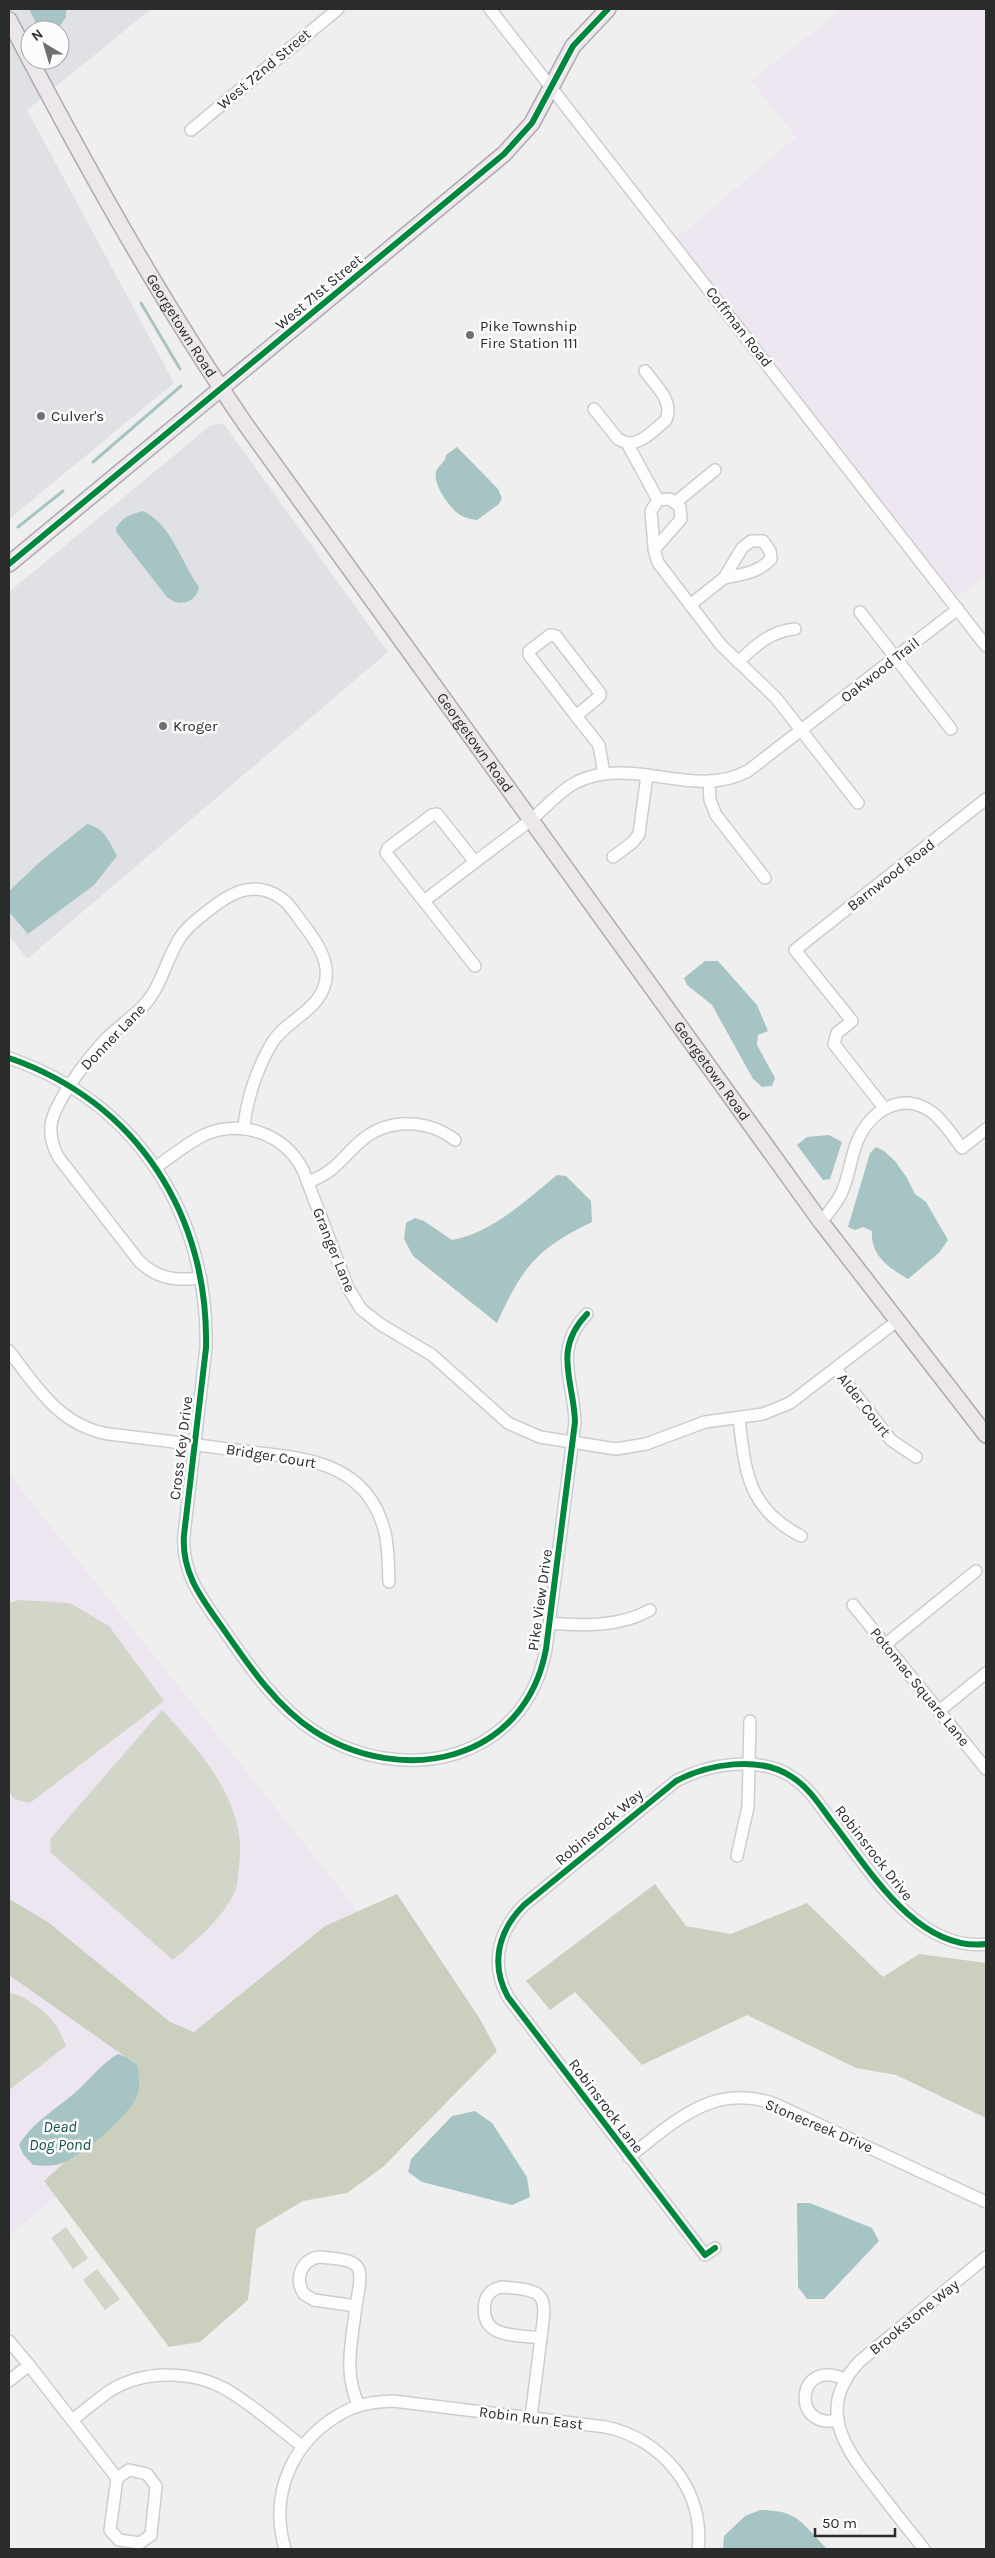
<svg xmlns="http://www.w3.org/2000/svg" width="995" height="2558" viewBox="0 0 995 2558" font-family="Karla,sans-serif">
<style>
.built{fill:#dfe1e5;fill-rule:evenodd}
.industrial{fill:#eee6f1}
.education{fill:#ede6f1}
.green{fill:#d2d6c8}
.forest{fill:#cbd0be}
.water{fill:#a7c4c4}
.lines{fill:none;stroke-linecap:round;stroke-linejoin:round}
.stream{stroke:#a7c4c4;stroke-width:3}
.minor-casing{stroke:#cdcdcd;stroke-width:14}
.major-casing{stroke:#b2a9b0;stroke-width:18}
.minor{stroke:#fdfdfd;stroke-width:11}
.major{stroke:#ece7eb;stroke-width:15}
.cycleway-casing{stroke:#fcfcfd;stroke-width:9}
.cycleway{stroke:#00873e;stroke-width:6}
.poi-dot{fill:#6f7070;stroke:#fcfcfd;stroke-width:2}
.labels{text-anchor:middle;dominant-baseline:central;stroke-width:5;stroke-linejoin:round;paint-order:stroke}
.street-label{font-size:15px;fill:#2a2b2b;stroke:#fcfcfd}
.poi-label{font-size:15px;fill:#2a2b2b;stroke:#fcfcfd;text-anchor:start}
.water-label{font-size:16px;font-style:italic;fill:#134f50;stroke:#fcfcfd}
</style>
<rect width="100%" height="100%" fill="#efefef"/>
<g class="built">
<path d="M 9,9 L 151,9 L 27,110 L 174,383 L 9,519 ZM 30,30 L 60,30 L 60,60 L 30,60 Z"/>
<polygon points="224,424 388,652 27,959 9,935 9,592 211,425"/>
</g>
<polygon class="industrial" points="842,9 986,9 986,575 957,598 676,239 796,137 751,81"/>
<polygon class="education" points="9,1474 373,1930 9,2236"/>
<g class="green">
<polygon points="18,1600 70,1603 109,1626 164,1701 30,1803 14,1799 9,1792 9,1603"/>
<path d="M 162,1710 C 202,1753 248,1804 239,1866 C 238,1873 238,1882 236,1889 C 224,1918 196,1940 173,1960 L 51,1853 L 50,1839 Z"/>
<path d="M 9,1993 C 23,1994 47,2012 55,2024 C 60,2030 63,2039 66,2046 L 9,2090 Z"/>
<polygon points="66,2227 88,2258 73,2269 51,2238"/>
<polygon points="97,2269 120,2299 105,2310 83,2280"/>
</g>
<g class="forest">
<polygon points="655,1884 686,1926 731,1934 807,1903 883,1977 919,1954 986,1963 986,2118 896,2075 856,2068 747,2015 642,2065 575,1992 550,2010 526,1981"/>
<polygon points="397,1894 480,2019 497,2051 383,2167 347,2193 303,2201 256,2229 248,2300 200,2342 169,2347 44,2181 137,2096 137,2065 9,1975 9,1899 48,1922 170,2022 194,2032 325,1926"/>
</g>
<g class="water">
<polygon points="29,9 66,9 66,17 57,30 43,30 36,23"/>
<path d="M 457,447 L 498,489 L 502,498 L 499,504 L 477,520 C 469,519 461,517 455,511 C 447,503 433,484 436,472 C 438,465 446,462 446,455 Z"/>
<path d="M 143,511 C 173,526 180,561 199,587 C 196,603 179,608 167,597 L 117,533 L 116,528 C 123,517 131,514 143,511 Z"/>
<path d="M 87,824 C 104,827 110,843 117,856 L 94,885 L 28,934 L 9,912 L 9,891 L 41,861 Z"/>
<polygon points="705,961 718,961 757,1005 768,1031 758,1035 757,1045 775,1078 772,1086 762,1087 753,1079 712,1005 687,985 684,978"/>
<polygon points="829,1135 842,1142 830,1179 823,1180 797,1145 807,1137"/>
<path d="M 876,1147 L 884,1151 L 895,1161 L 907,1178 L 915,1194 L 926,1202 L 948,1240 L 939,1253 L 908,1279 C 889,1268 870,1255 872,1231 L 863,1227 L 855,1230 L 848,1227 L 870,1153 Z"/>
<path d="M 557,1175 L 566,1176 L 591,1201 L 592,1222 C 536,1249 522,1268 497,1323 L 413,1256 L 404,1239 L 406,1223 L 415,1218 L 424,1221 L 452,1240 C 492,1233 526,1200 557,1175 Z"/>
<path d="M 118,2054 L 126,2057 L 137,2065 C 139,2075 141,2086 137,2096 C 127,2118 88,2150 67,2161 C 56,2167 44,2166 33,2165 L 23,2154 L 19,2145 C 34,2120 59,2108 80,2088 C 92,2077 102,2063 118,2054 Z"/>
<polygon points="475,2111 492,2123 527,2177 530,2197 512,2205 422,2182 408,2172 411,2159 452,2116"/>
<polygon points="797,2203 810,2203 872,2228 879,2241 824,2299 807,2299 798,2287"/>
<path d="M 760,2510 C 799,2510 802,2524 827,2549 L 723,2549 L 724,2536 L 745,2516 Z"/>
</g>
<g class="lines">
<g class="stream">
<polyline points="141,303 180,369"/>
<polyline points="93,462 181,386"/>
<polyline points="18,527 63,491"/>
</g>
<g class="minor-casing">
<g id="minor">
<polyline points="490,9 986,646"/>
<polyline points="191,130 338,9"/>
<polyline points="594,409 618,439 627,443 658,500"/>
<path d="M 627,443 C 642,444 655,429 666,420 C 674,401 656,386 645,371"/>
<polyline points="676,502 715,470"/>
<path d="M 654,550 L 681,519 L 680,507 L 670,499 L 658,500 L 651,511 L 654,547 C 655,553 656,559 659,564 L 721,645 L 776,698 L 858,803"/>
<path d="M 690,605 L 724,578 L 742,548 L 751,541 L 763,541 L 770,551 L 771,559 C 758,573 743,574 724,578"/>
<polyline points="860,612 951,729"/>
<polygon points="550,635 556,636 600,693 600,696 576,716 529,655 529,651"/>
<path d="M 738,662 C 755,646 770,631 795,629"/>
<polyline points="576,716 599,745 604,774"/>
<polyline points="709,783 710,800 716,815 765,878"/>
<polyline points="613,857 633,842 639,834 647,775"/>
<path d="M 424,901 C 458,875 492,849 527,823 C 554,802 564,780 603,774 C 653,767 700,796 748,771 L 958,609"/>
<polyline points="475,966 386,853 388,848 432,815 437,814 475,862"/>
<path d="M 9,1058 C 137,1102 209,1215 206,1348 L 184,1535 C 181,1574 203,1600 224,1630 C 249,1666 277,1707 314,1731 C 403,1788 525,1762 546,1649 L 575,1422 C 574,1381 552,1350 587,1314"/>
<polyline points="884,1108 834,1044 837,1033 852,1021 795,950 986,799"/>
<path d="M 156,1167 C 171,1157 187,1143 204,1135 C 241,1119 284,1133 303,1170 L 348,1288 L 361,1309 L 380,1324 L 432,1355 L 508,1423 L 540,1437 L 616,1449 L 646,1444 L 705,1422 L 763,1414 L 790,1403 L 897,1321"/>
<path d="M 308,1182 C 337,1171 341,1158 362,1140 C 389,1118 428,1119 455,1140"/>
<path d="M 821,1222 C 828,1213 836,1204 841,1194 C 849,1178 850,1159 857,1142 C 869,1112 902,1089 933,1113 C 944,1122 953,1136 962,1148 L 986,1129"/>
<path d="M 201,1278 C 176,1281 157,1279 139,1261 L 59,1158 C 53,1148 50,1137 51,1125 C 54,1102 89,1057 105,1040 C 118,1027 133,1017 145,1004 C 160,988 166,961 178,941 C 184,930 194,922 204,914 C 227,895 252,878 281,898 C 290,904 296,915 303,924 C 321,947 338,974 316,1001 C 303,1017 283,1025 272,1043 C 258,1066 246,1100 244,1128"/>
<path d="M 9,1351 C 37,1387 59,1425 108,1434 C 153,1439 198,1445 243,1451 C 302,1458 365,1460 384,1529 C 389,1546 388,1565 389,1582"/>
<polyline points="836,1369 891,1440 916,1457"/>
<path d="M 739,1418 C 745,1472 748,1509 801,1536"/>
<polyline points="853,1605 986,1769"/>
<path d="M 550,1623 C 583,1626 620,1627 650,1610"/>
<polyline points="886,1644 976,1571"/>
<polyline points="939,1711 986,1673"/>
<polyline points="737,1856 748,1807 750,1721"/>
<path d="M 629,2157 C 674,2122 713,2082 775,2104 L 986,2202"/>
<path d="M 715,2248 L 705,2255 L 508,1997 C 490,1964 498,1931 524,1905 L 676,1781 C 708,1764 759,1755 792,1777 C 808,1787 819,1804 830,1819 C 867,1866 916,1952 986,1944"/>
<path d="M 319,2257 C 363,2261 364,2262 356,2306 L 314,2300 L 304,2294 C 294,2279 301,2260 319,2257 Z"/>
<path d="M 501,2287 C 547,2290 547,2294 541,2338 C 514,2334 479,2339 485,2302 C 487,2293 493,2289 501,2287 Z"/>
<path d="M 356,2306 C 352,2340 343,2374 359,2406"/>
<polyline points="9,2341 29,2365 9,2381"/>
<polyline points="29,2365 117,2478"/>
<polyline points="531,2417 541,2338"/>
<path d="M 72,2420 C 84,2411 96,2401 108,2392 C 145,2368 199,2370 235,2395 C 258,2410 280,2429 302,2446"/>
<path d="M 838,2420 C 790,2431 796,2355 846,2380"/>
<polygon points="129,2470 147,2474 156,2486 151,2535 140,2543 119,2540 110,2530 117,2478"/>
<path d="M 285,2549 C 268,2491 295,2436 348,2410 C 362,2403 378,2402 393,2401 L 606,2427 C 662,2439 705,2490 698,2549"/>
<path d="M 924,2549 C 908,2529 892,2509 877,2489 C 844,2447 815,2408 860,2361 L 986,2257"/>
</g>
</g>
<g class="major-casing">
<g id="major">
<path id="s1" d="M 9,20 C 82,159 157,296 246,425 L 821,1222 L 986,1435"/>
<polyline points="9,564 504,154 532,123 573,46 608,9"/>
</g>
</g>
<use href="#minor" class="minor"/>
<use href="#major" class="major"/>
<g class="cycleway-casing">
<g id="cycleway">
<polyline points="9,564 504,154 532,123 573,46 608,9"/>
<path d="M 9,1058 C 137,1102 209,1215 206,1348 L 184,1535 C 181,1574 203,1600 224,1630 C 249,1666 277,1707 314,1731 C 403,1788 525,1762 546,1649 L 575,1422 C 574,1381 552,1350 587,1314"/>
<path d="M 715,2248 L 705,2255 L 508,1997 C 490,1964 498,1931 524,1905 L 676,1781 C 708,1764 759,1755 792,1777 C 808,1787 819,1804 830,1819 C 867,1866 916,1952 986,1944"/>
</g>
</g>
<use href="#cycleway" class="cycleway"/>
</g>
<g class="poi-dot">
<circle cx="470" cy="335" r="5"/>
<circle cx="41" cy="416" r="5"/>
<circle cx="163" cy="726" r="5"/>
</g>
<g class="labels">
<g class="street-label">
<text transform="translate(264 69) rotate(-40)">West 72nd Street</text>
<text transform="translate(319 292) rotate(-40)">West 71st Street</text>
<text stroke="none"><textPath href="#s1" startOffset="351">Georgetown Road</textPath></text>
<text transform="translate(739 327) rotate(52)">Coffman Road</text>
<text transform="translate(880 670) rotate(-38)">Oakwood Trail</text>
<text stroke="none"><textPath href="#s1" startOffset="861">Georgetown Road</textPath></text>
<text transform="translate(891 875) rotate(-38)">Barnwood Road</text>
<text transform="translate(113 1037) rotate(-46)">Donner Lane</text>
<text stroke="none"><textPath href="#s1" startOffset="1266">Georgetown Road</textPath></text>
<text transform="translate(334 1250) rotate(68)">Granger Lane</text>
<text transform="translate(864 1405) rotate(52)">Alder Court</text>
<text transform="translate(181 1448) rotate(-83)">Cross Key Drive</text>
<text transform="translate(271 1456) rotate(9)">Bridger Court</text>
<text transform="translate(540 1600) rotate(-82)">Pike View Drive</text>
<text transform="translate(920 1687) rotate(51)">Potomac Square Lane</text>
<text transform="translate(599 1827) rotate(-40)">Robinsrock Way</text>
<text transform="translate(874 1853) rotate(52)">Robinsrock Drive</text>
<text transform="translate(606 2106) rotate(53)">Robinsrock Lane</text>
<text transform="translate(819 2126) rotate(23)">Stonecreek Drive</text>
<text transform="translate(914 2317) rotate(-39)">Brookstone Way</text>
<text transform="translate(531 2418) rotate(7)">Robin Run East</text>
</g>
<g class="poi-label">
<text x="480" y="326">Pike Township<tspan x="480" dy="17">Fire Station 111</tspan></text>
<text x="51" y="416">Culver's</text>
<text x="173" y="726">Kroger</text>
</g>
<g class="water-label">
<text x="60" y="2126">Dead<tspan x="60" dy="18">Dog Pond</tspan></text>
</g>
</g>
<rect width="995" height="2558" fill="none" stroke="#2a2b2b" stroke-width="20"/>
<g transform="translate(45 45) rotate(322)"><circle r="24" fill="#fcfcfd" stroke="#a8a8a9"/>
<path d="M0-4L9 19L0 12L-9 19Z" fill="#6f7070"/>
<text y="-8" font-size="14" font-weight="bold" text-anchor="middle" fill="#2a2b2b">N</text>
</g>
<path d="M815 2528v8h80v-8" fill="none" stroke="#2a2b2b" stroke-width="2.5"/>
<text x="822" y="2528" font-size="15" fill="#2a2b2b" stroke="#fcfcfd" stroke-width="4" paint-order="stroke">50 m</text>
</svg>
